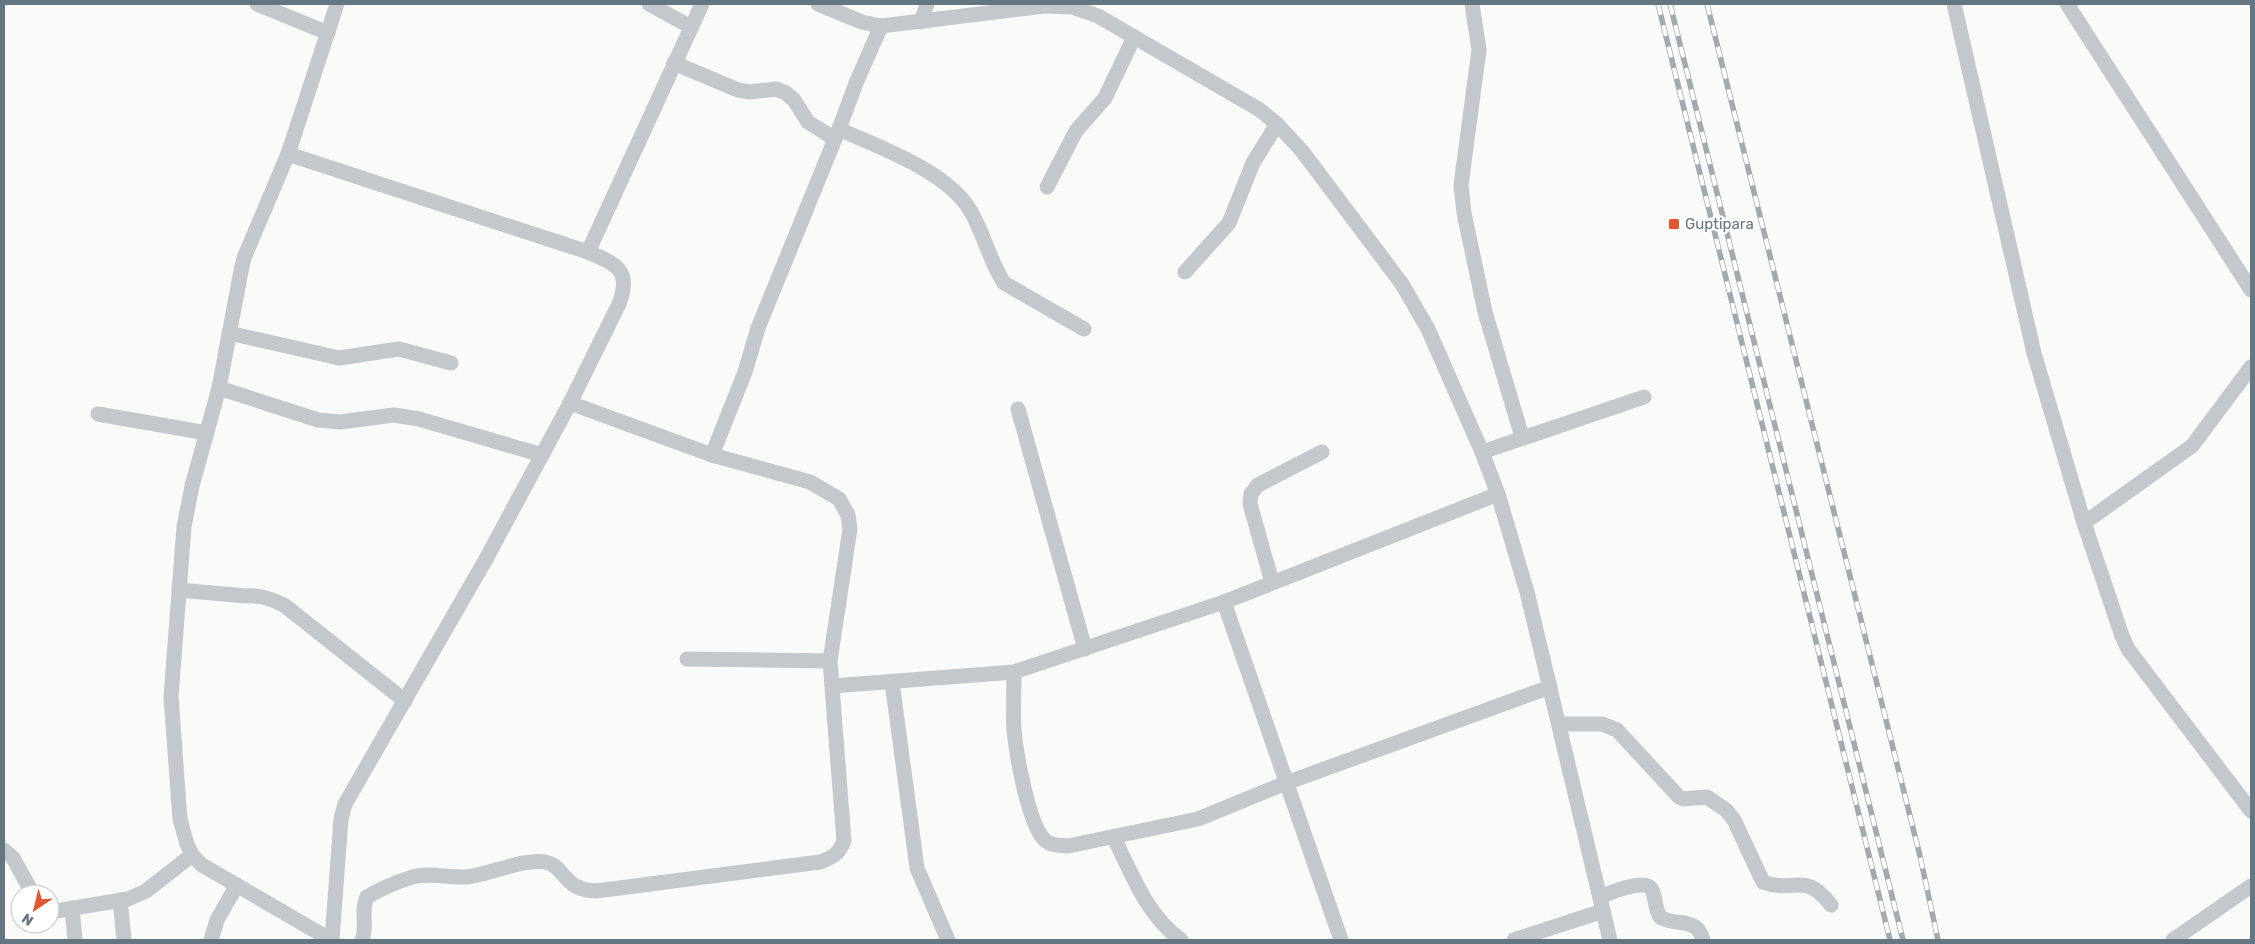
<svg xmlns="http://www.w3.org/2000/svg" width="2255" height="944" viewBox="0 0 2255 944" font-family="Rubik,sans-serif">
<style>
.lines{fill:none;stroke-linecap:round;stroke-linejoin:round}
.minor{stroke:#c3c8cc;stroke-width:15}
.rail-casing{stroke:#a2aab0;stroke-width:5.5}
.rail{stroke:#fff;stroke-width:4;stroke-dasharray:11;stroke-linecap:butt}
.poi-dot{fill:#e4572e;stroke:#fff;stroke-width:2}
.labels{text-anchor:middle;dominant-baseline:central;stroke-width:5;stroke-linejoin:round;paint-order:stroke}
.poi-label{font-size:15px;fill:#657683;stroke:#fff;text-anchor:start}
</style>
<rect width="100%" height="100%" fill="#fafaf8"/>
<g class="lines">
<g class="minor">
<polyline points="257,4 328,33"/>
<polyline points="649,4 691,27"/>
<polyline points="818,4 862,22 881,26 1045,6 1072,7 1098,16 1260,110 1277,124 1302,151 1402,284 1428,329 1482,452 1498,494 1527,592 1610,940"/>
<polyline points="1472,4 1479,50 1461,185 1464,213 1485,312 1522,437"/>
<polyline points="1954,4 2034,353 2084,523 2122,636 2128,649 2251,811"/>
<polyline points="2067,4 2251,290"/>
<polyline points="921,22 927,4"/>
<polyline points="674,63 738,90 750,92 776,89 786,93 794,100 808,122 835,139"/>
<path d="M 839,129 C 880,148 947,171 970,210 C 984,233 989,260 1004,283 L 1084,329"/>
<path d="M 288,154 L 588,252 C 616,264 632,270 619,304 L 570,403 L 486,559 L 345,804 L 341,819 L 332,940"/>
<polyline points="1047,187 1076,131 1105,98 1134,37"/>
<polyline points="588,252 702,4"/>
<polyline points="1185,272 1229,223 1253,163 1277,124"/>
<polyline points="229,333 339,358 399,349 451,363"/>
<polyline points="219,388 318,420 340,422 394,415 419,419 542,455"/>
<polyline points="1018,409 1085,649"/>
<polyline points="98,414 207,433"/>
<polyline points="1482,452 1644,397"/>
<polyline points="712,455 745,372 758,328 839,129 856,83 881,26"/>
<polyline points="2084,523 2192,446 2251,367"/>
<polyline points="1272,582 1250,504 1251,494 1258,485 1322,452"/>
<path d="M 179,590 L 246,596 C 261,595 271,599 284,605 L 405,701"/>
<polyline points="687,659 830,661"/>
<path d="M 1014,672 C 1014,691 1013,711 1014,730 C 1016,752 1029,829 1046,841 C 1052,846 1060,845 1068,846 L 1198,819 L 1286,783 L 1550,687"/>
<polyline points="892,682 917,868 948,940"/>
<polyline points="832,686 1014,672 1224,602"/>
<path d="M 1559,724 L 1602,724 L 1617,730 L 1679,797 L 1684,799 L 1707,797 L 1726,810 L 1734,820 L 1763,882 C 1795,894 1804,870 1831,905"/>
<path d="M 1114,838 C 1132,874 1147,916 1181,940"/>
<polyline points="4,850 13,858 33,894"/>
<path d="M 1600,897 C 1610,893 1646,877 1652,890 C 1656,899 1655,909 1660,917 C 1676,927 1697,916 1703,940"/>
<polyline points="120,900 124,940"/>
<polyline points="72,908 75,940"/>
<polyline points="50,912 128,899 146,891 192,855"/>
<polyline points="211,940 217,920 237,885"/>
<polyline points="331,940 202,865 192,855 187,844 180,819 171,697 184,527 192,486 219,388 241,271 244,258 288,154 337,4"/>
<path d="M 362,940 C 368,926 360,912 367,897 C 380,889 397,882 412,877 C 430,872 448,878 466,877 C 488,875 524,858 545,862 C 566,866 562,890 596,891 L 820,862 C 833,857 839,854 844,841 L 830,661 L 850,529 L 848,515 L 839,499 L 810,482 L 712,455 L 570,403"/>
<polyline points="1341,940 1224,602 1498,494"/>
<polyline points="1514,940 1603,911"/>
<polyline points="2173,940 2251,886"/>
</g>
<g class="rail-casing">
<g id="rail">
<polyline points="1658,4 1890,940"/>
<polyline points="1670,4 1903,940"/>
<polyline points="1707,4 1920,856 1938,940"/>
</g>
</g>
<use href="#rail" class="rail"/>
</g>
<rect class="poi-dot" x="1668" y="218" width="12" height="12" rx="2.5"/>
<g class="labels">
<g class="poi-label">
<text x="1685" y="224">Guptipara</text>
</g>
</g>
<rect width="2255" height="944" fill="none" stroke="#657683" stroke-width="10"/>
<g transform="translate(35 909) rotate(215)"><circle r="24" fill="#ffffff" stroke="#c1c8cd"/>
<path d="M0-4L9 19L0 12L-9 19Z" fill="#e4572e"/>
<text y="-8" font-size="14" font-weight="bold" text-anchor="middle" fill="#657683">N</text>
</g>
</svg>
